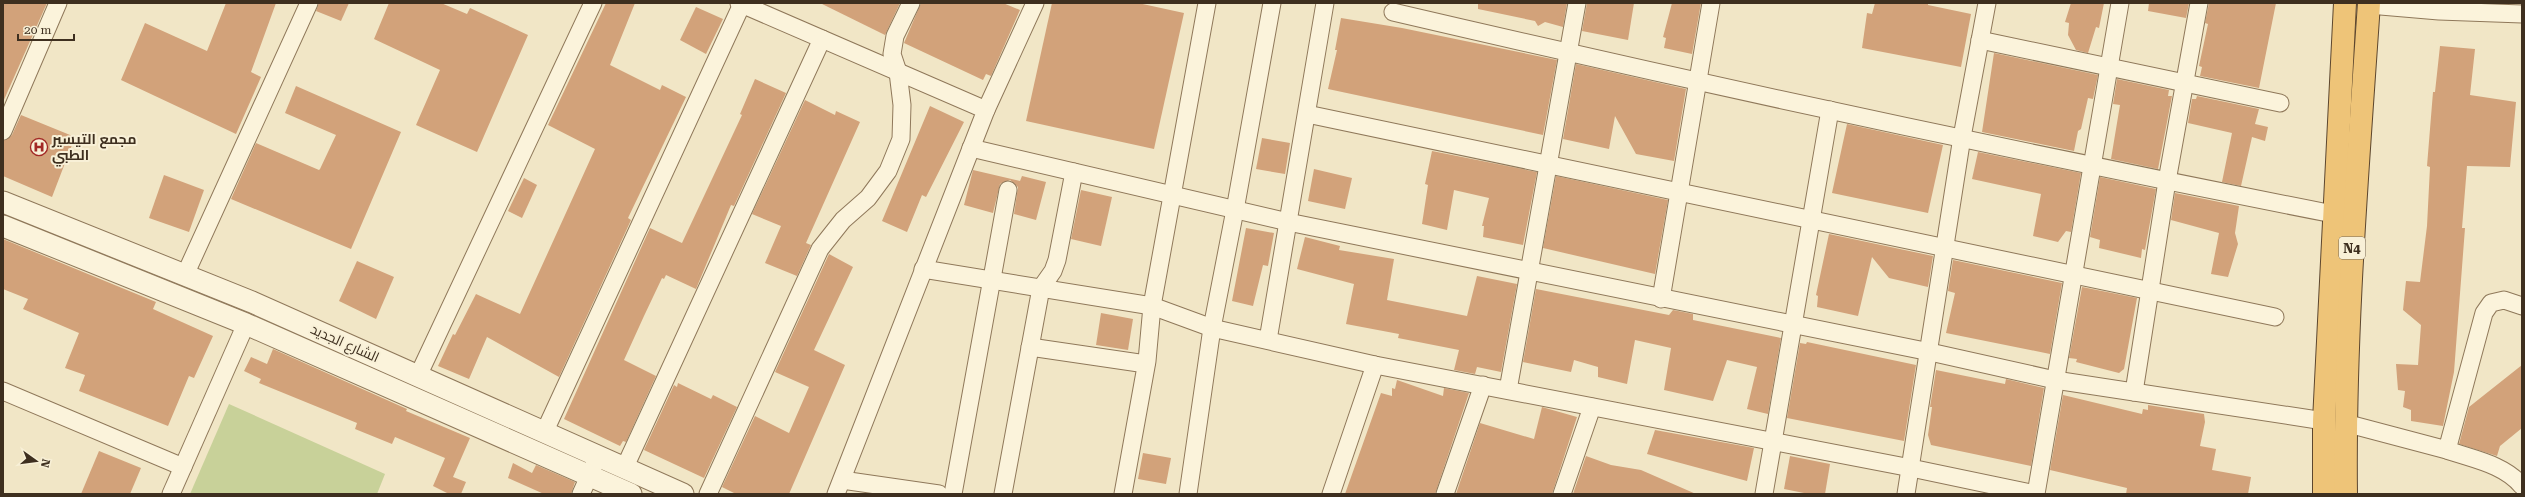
<svg xmlns="http://www.w3.org/2000/svg" width="2525" height="497" viewBox="0 0 2525 497" font-family="'Roboto Serif',Cairo,serif">
<style>
.green{fill:#c8d199}
.building{fill:#d2a27a}
.lines{fill:none;stroke-linecap:round;stroke-linejoin:round}
.minor-casing{stroke:#8f785a;stroke-width:19}
.tertiary-casing{stroke:#8f785a;stroke-width:23}
.trunk-casing{stroke:#5c462e;stroke-width:24}
.minor{stroke:#fbf3db;stroke-width:17}
.tertiary{stroke:#fbf3db;stroke-width:21}
.trunk{stroke:#eec478;stroke-width:22}
.labels{text-anchor:middle;dominant-baseline:central;stroke-width:4;stroke-linejoin:round;paint-order:stroke}
.shield{fill:#f8f0d7;stroke:#766956;stroke-width:1}
.shield-label{font-size:13px;font-weight:bold;fill:#3e2f1f}
.poi-label{font-size:14px;font-weight:bold;fill:#3e2f1f;stroke:#f8f0d7;text-anchor:start}
.street-label{font-size:14px;fill:#3e2f1f;stroke:#f8f0d7}
</style>
<rect width="100%" height="100%" fill="#f1e6c6"/>
<polygon class="green" points="229,404 385,474 377,494 190,494"/>
<g class="building">
<polygon points="3,3 47,3 3,102"/>
<polygon points="226,3 276,3 251,72 261,77 236,134 121,80 145,23 207,51"/>
<polygon points="319,3 349,3 341,21 316,11"/>
<polygon points="389,3 441,3 467,14 470,8 528,35 477,152 416,125 440,70 374,39"/>
<polygon points="606,3 635,3 610,65 660,90 662,85 686,97 628,218 631,220 559,377 487,337 469,379 438,366 453,334 455,335 476,294 520,314 595,149 548,125"/>
<polygon points="820,3 900,3 885,35"/>
<polygon points="921,3 1003,3 1020,10 991,76 986,74 983,80 904,43"/>
<polygon points="1052,3 1138,3 1184,13 1154,149 1026,121"/>
<polygon points="1478,3 1567,3 1563,27 1545,22 1538,26 1535,21 1478,9"/>
<polygon points="1587,3 1634,3 1628,40 1582,31"/>
<polygon points="1672,3 1701,3 1692,54 1664,48 1666,38 1663,37"/>
<polygon points="1875,3 1928,3 1928,5 1971,14 1961,67 1862,48 1867,13 1872,14"/>
<polygon points="2071,3 2104,3 2099,28 2096,27 2088,53 2076,50 2068,35 2069,23 2065,22"/>
<polygon points="2149,3 2189,3 2186,18 2148,11"/>
<polygon points="2209,3 2276,3 2259,88 2200,76 2202,67 2199,66 2208,24 2205,23"/>
<polygon points="696,7 723,19 706,54 680,40"/>
<polygon points="1341,18 1402,28 1557,60 1543,135 1328,89 1337,50 1335,50"/>
<polygon points="2440,46 2475,49 2470,95 2516,102 2510,167 2467,166 2462,228 2465,228 2454,372 2443,426 2411,421 2411,410 2403,407 2405,391 2398,390 2396,364 2418,365 2421,325 2403,310 2406,281 2420,282 2427,226 2430,167 2427,166 2433,92 2435,92"/>
<polygon points="1994,53 2098,75 2093,99 2088,98 2081,129 2078,131 2074,151 1982,132"/>
<polygon points="1576,64 1686,89 1674,161 1636,154 1615,116 1609,149 1563,139"/>
<polygon points="755,79 786,93 734,206 731,205 696,289 666,275 664,279 662,278 644,316 624,360 656,376 626,442 623,441 620,446 564,419 650,228 682,243 742,115 740,114"/>
<polygon points="2117,79 2169,90 2168,96 2172,96 2158,169 2111,159 2120,105 2113,104"/>
<polygon points="296,86 401,132 351,249 231,199 256,143 319,170 320,169 336,135 285,113"/>
<polygon points="2197,96 2259,109 2255,124 2268,127 2265,141 2252,137 2241,186 2222,182 2232,133 2188,123 2192,99 2196,99"/>
<polygon points="805,100 835,115 836,111 860,122 806,243 811,245 797,276 765,263 781,226 752,214"/>
<polygon points="930,106 964,122 926,197 922,195 907,232 882,221"/>
<polygon points="21,115 75,137 52,197 3,176 3,141 12,135"/>
<polygon points="1847,124 1943,145 1928,213 1832,193"/>
<polygon points="1262,138 1290,143 1285,174 1256,169"/>
<polygon points="1432,151 1537,172 1523,245 1483,237 1484,226 1482,226 1489,198 1454,190 1447,230 1422,224 1428,185 1425,184"/>
<polygon points="1978,152 2081,173 2071,232 2066,231 2058,242 2033,236 2041,194 1972,179"/>
<polygon points="1314,169 1352,178 1345,209 1308,201"/>
<polygon points="973,170 1020,181 1022,176 1046,182 1036,220 1014,214 1018,187 1010,180 1000,184 993,213 964,205"/>
<polygon points="164,175 204,190 189,232 149,218"/>
<polygon points="1556,176 1668,200 1655,274 1543,248"/>
<polygon points="2100,177 2156,189 2145,250 2142,249 2141,258 2099,248 2100,240 2090,237"/>
<polygon points="524,178 537,185 522,218 508,211"/>
<polygon points="1081,190 1112,197 1101,246 1071,239"/>
<polygon points="2175,193 2239,206 2235,233 2238,244 2228,277 2211,274 2219,233 2171,220"/>
<polygon points="1246,228 1274,233 1268,266 1263,265 1253,306 1232,301"/>
<polygon points="1829,234 1933,256 1928,287 1889,278 1872,257 1858,316 1817,307 1818,296 1816,295"/>
<polygon points="1305,237 1340,246 1339,250 1394,259 1387,300 1467,316 1477,276 1517,284 1501,372 1477,367 1475,374 1454,370 1459,350 1398,338 1399,334 1346,324 1354,284 1297,269"/>
<polygon points="3,239 156,302 153,309 213,336 194,378 189,376 168,426 79,391 85,375 65,368 79,333 23,309 28,299 3,289"/>
<polygon points="829,254 853,267 814,350 845,365 789,494 736,494 722,487 755,416 789,433 809,387 775,372"/>
<polygon points="1953,260 2062,283 2050,354 1946,333 1955,293 1948,291"/>
<polygon points="357,261 394,277 376,319 339,301"/>
<polygon points="2082,287 2137,298 2124,369 2119,373 2076,362 2077,359 2069,358"/>
<polygon points="1536,289 1669,315 1673,310 1693,314 1693,320 1781,338 1768,414 1747,409 1757,367 1727,360 1713,401 1664,390 1671,348 1635,340 1627,384 1598,377 1598,367 1574,360 1571,372 1523,362"/>
<polygon points="1101,313 1133,319 1128,350 1096,345"/>
<polygon points="1807,342 1916,365 1904,441 1787,418 1800,343 1806,344"/>
<polygon points="273,349 407,409 406,411 470,438 453,477 466,482 461,494 449,494 433,486 445,458 395,437 392,444 355,429 357,423 259,383 261,379 244,371 251,357 267,364"/>
<polygon points="2522,365 2522,428 2500,446 2497,456 2459,444 2469,407"/>
<polygon points="1936,370 2005,384 2006,379 2044,388 2031,466 1931,445 1928,435 1932,407 1930,407"/>
<polygon points="1397,380 1443,396 1444,388 1469,393 1435,494 1345,494 1381,393 1392,396 1392,388 1395,389"/>
<polygon points="678,383 711,399 713,395 737,407 704,478 644,450 674,385 677,387"/>
<polygon points="2063,395 2142,414 2143,409 2148,410 2148,405 2204,414 2205,422 2200,446 2216,449 2212,470 2251,477 2248,494 2126,494 2127,488 2050,470"/>
<polygon points="1542,407 1577,417 1552,494 1456,494 1480,423 1534,439"/>
<polygon points="1655,430 1754,448 1747,481 1647,454"/>
<polygon points="99,451 141,468 130,494 81,494"/>
<polygon points="1143,453 1171,458 1166,484 1138,479"/>
<polygon points="1586,456 1611,465 1641,470 1696,494 1573,494"/>
<polygon points="1790,456 1830,464 1825,494 1809,494 1784,489"/>
<polygon points="513,463 532,473 536,465 575,482 571,494 544,494 508,478"/>
</g>
<g class="lines">
<g class="minor-casing">
<g id="minor">
<polyline points="739,3 986,110"/>
<polyline points="2369,5 2439,11 2522,14"/>
<path d="M 1393,12 C 1705,85 2018,152 2333,214"/>
<polyline points="1980,40 2280,103"/>
<polyline points="1307,114 2275,317"/>
<polyline points="3,131 58,3"/>
<polyline points="971,148 1288,222 1930,352 2055,380 2324,421"/>
<polyline points="923,269 1152,306 1212,328 1375,365 1911,468 2035,494"/>
<polyline points="185,275 309,3"/>
<polyline points="1661,299 1711,3"/>
<polyline points="1268,340 1325,3"/>
<polyline points="1030,347 1146,364"/>
<polyline points="418,376 593,3"/>
<polyline points="1508,390 1577,3"/>
<polyline points="3,391 183,467"/>
<polyline points="2134,392 2167,181 2199,3"/>
<polyline points="2345,423 2447,450 2484,313 2491,303 2504,300 2522,306"/>
<polyline points="544,433 742,4"/>
<path d="M 2447,450 C 2472,459 2504,464 2522,486"/>
<polyline points="624,469 822,39"/>
<polyline points="842,480 939,494"/>
<polyline points="171,494 246,324"/>
<polyline points="581,494 594,465"/>
<polyline points="708,494 820,249 843,220 868,198 888,171 901,139 902,105 898,72 892,54 895,36 911,3"/>
<polyline points="836,494 986,110 1035,3"/>
<polyline points="953,494 1008,190"/>
<polyline points="1003,494 1041,288 1053,271 1057,260 1074,172"/>
<polyline points="1123,494 1147,361 1152,306 1207,3"/>
<polyline points="1188,494 1212,328 1235,210 1272,3"/>
<polyline points="1331,494 1375,365"/>
<polyline points="1445,494 1483,385"/>
<polyline points="1562,494 1592,407"/>
<polyline points="1764,494 1830,110"/>
<polyline points="1906,494 1962,137 1987,3"/>
<polyline points="2036,494 2120,3"/>
</g>
</g>
<g class="tertiary-casing">
<g id="tertiary">
<polyline points="3,202 252,302 683,494"/>
<polyline points="3,226 246,324 631,494"/>
</g>
</g>
<g class="trunk-casing">
<g id="trunk">
<polyline points="2324,494 2324,421 2345,3"/>
<path d="M 2346,494 C 2344,330 2358,167 2369,3"/>
</g>
</g>
<use href="#minor" class="minor"/>
<use href="#tertiary" class="tertiary"/>
<use href="#trunk" class="trunk"/>
</g>
<defs>
<g id="hospital-ring" transform="scale(0.9)"><circle r="9.5" fill="#f8f0d7" stroke="#a22926" stroke-width="1.5"/><path d="M-5-5h3v3.5h4V-5h3V5h-3V1.5h-4V5h-3Z" fill="#a22926"/></g>
</defs>
<g fill-rule="evenodd">
<use href="#hospital-ring" x="39" y="147"/>
</g>
<g class="labels">
<rect class="shield" x="2339" y="237" width="26" height="22" rx="3"/>
<g class="shield-label">
<text x="2352" y="248">N4</text>
</g>
<g class="poi-label">
<text x="52" y="139">مجمع التيسير<tspan x="52" dy="16">الطبي</tspan></text>
</g>
<g class="street-label">
<text transform="translate(345 343) rotate(24)">الشارع الجديد</text>
</g>
</g>
<rect width="2525" height="497" fill="none" stroke="#3e2f1f" stroke-width="8"/>
<g transform="translate(36 461) rotate(104)" stroke="#f8f0d7" stroke-width="3" paint-order="stroke">
<path d="M0-3L7 15L0 10L-7 15Z" fill="#3e2f1f"/>
<text y="-6" font-size="11" font-weight="bold" text-anchor="middle" fill="#3e2f1f">N</text>
</g>
<path d="M18 34v6h56v-6" fill="none" stroke="#3e2f1f" stroke-width="2"/>
<text x="24" y="34" font-size="12" fill="#3e2f1f" stroke="#f8f0d7" stroke-width="3" paint-order="stroke">20 m</text>
</svg>
